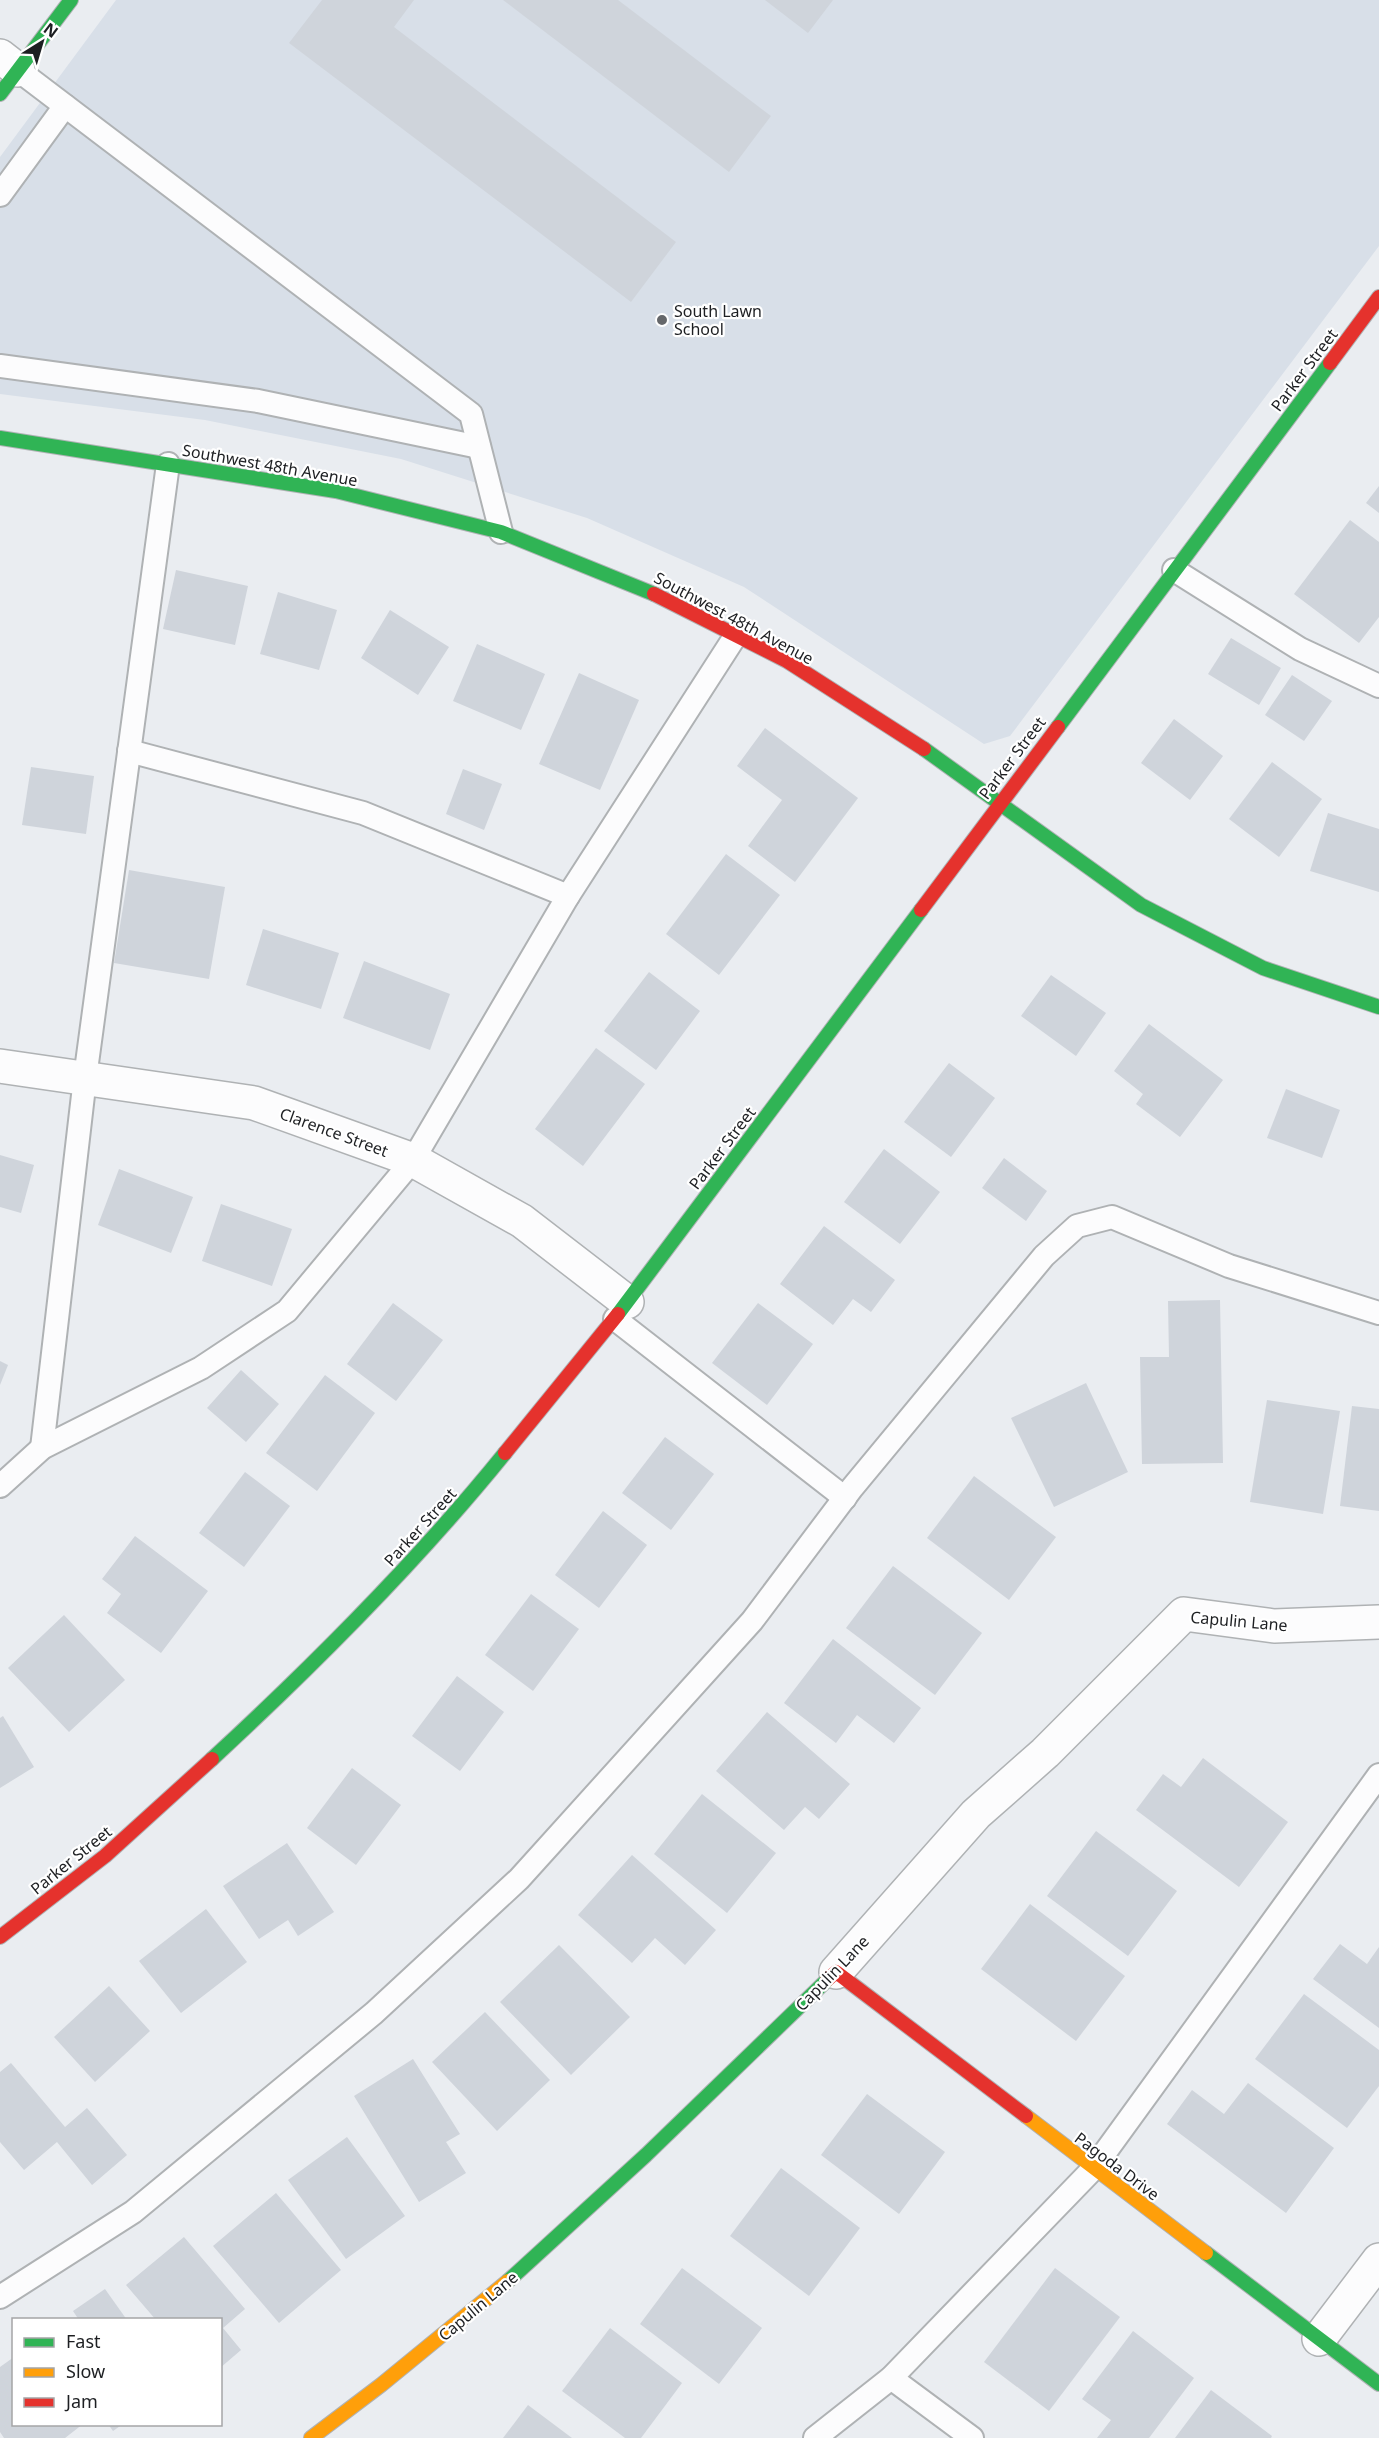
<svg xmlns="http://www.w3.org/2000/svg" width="1379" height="2438" viewBox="0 0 1379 2438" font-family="'Noto Sans',sans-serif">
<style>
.built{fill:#d8dfe8}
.building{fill:#cfd4db}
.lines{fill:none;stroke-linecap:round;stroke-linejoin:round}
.lane-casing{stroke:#afb2b4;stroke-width:26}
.street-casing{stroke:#afb2b4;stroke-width:36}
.fast-casing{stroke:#afb2b4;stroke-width:16}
.slow-casing{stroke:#afb2b4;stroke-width:16}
.jam-casing{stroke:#afb2b4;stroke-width:16}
.lane{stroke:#fcfcfd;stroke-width:22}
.street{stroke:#fcfcfd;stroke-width:33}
.fast{stroke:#30b455;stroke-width:14}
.slow{stroke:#ff9f0a;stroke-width:14}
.jam{stroke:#e5322d;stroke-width:14}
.poi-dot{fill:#65676a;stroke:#fff;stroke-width:2}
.labels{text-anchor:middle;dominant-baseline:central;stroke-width:4.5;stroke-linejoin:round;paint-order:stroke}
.poi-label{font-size:16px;fill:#1d1f22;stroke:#fff;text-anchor:start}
.street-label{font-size:16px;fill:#1d1f22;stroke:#fff}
</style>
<rect width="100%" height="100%" fill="#eaedf1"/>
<polygon class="built" points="116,0 1379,0 1379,246 1010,736 984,744 744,587 587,518 401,459 205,420 0,394 0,157"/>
<g class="building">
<polygon points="322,0 414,0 394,27 676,242 631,302 289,43"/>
<polygon points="503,0 618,0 771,116 729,172"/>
<polygon points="765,0 833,0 808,33"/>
<polygon points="1379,486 1379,513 1366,503"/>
<polygon points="1350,520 1379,542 1379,617 1359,643 1294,594"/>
<polygon points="176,570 248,586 235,645 163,629"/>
<polygon points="278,592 337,610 319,670 260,654"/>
<polygon points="390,610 449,647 418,695 361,658"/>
<polygon points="1231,638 1281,668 1259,705 1208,674"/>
<polygon points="477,644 545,674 521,730 453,701"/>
<polygon points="579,673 639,700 600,790 539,764"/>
<polygon points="1292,675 1332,701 1304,741 1265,715"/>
<polygon points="1174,719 1223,756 1190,800 1141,763"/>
<polygon points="765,728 858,798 795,882 748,846 782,800 737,766"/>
<polygon points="1272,762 1322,799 1279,857 1229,819"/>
<polygon points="31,767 94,776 86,834 22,825"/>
<polygon points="463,769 502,784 484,830 446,814"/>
<polygon points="1328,813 1379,829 1379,892 1310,871"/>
<polygon points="726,854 780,895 719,975 666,934"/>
<polygon points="129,870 225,887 209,979 114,963"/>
<polygon points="263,929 339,953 321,1009 246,985"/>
<polygon points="364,961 450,994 430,1050 343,1018"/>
<polygon points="649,972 700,1011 656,1070 604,1031"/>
<polygon points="1051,975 1106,1013 1076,1056 1021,1016"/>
<polygon points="1149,1024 1223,1080 1180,1137 1136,1104 1143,1094 1114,1071"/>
<polygon points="596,1048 645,1084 583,1166 535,1129"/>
<polygon points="949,1063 995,1098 951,1157 904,1122"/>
<polygon points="1286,1089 1340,1110 1322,1158 1267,1138"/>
<polygon points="884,1149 940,1192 900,1244 844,1202"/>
<polygon points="0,1155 34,1165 21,1213 0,1207"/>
<polygon points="1004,1158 1047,1191 1026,1221 982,1188"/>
<polygon points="119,1169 193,1197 171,1253 98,1225"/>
<polygon points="221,1204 292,1229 272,1286 202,1261"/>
<polygon points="824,1226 895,1280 871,1312 853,1299 833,1325 780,1284"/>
<polygon points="1220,1300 1223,1463 1142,1464 1140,1357 1169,1357 1168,1301"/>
<polygon points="393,1303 443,1340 396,1401 347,1364"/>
<polygon points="758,1303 813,1344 767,1405 712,1363"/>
<polygon points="0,1361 8,1365 0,1385"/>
<polygon points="241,1370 279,1404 246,1442 207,1408"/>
<polygon points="325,1375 375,1413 317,1491 266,1453"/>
<polygon points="1086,1383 1128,1472 1054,1507 1011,1418"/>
<polygon points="1267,1400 1340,1411 1323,1514 1250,1502"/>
<polygon points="1352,1406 1379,1409 1379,1511 1340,1506"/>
<polygon points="665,1437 714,1474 671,1530 622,1493"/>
<polygon points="245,1472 290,1506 244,1567 199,1533"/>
<polygon points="974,1476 1056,1537 1009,1600 927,1538"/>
<polygon points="603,1511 647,1545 599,1608 555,1575"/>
<polygon points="135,1536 208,1591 161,1653 107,1613 121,1594 102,1579"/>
<polygon points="893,1566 982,1633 935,1695 846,1628"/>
<polygon points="531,1594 579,1629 533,1691 485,1655"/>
<polygon points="64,1615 125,1680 69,1732 8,1668"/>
<polygon points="833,1639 921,1708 894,1743 857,1715 836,1743 784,1703"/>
<polygon points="457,1676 504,1712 460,1771 412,1736"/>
<polygon points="767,1712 850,1784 819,1819 805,1807 784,1830 716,1771"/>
<polygon points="3,1716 34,1767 0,1788 0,1718"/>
<polygon points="1203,1758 1288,1822 1239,1887 1136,1810 1163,1774 1181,1787"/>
<polygon points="352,1768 401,1805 356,1865 307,1828"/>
<polygon points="702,1794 776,1853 727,1913 654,1854"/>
<polygon points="1096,1831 1177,1891 1128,1956 1047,1896"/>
<polygon points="287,1843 334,1912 298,1936 288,1920 259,1939 223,1886"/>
<polygon points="632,1855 716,1930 685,1965 655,1938 632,1963 578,1915"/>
<polygon points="1030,1904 1125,1976 1076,2041 981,1969"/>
<polygon points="206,1909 247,1962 181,2013 139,1961"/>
<polygon points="1340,1944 1367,1964 1379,1947 1379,2028 1313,1979"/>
<polygon points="559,1945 630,2017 571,2075 500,2002"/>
<polygon points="109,1986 150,2031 95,2082 54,2037"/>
<polygon points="1304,1994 1379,2050 1379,2086 1347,2128 1255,2059"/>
<polygon points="485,2012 550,2080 497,2131 432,2062"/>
<polygon points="413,2059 460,2134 446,2142 466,2173 419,2202 354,2096"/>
<polygon points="11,2063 65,2127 87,2108 127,2155 92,2185 57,2142 24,2170 0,2142 0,2072"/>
<polygon points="1248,2083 1334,2148 1286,2213 1167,2124 1192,2090 1224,2114"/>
<polygon points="867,2094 945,2152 899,2214 821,2155"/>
<polygon points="347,2137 405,2216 346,2259 288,2180"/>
<polygon points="781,2168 860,2228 809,2296 730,2236"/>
<polygon points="276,2193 341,2270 279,2323 213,2246"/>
<polygon points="184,2237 245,2309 223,2328 241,2350 220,2368 220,2320 156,2320 126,2285"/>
<polygon points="682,2268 762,2328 719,2384 640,2324"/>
<polygon points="1055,2268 1120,2317 1049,2411 984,2362"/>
<polygon points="105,2289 127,2320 79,2320 73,2311"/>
<polygon points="610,2328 682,2383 641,2438 625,2438 562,2391"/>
<polygon points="1133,2331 1194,2378 1149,2438 1097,2438 1111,2420 1082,2399"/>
<polygon points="14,2357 14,2424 83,2424 65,2438 4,2438 0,2432 0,2367"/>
<polygon points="1211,2390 1272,2436 1271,2438 1175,2438"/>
<polygon points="528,2405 572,2438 503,2438"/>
<polygon points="108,2424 123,2424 113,2431"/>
</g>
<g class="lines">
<g class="lane-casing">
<g id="lane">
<polyline points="18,70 471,414 501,532"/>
<polyline points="0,195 65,106"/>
<polyline points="0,366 258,401 479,447"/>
<polyline points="1174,570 1300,649 1379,686"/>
<polyline points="129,751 363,813 568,896"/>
<polyline points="615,1319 845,1498"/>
<polyline points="42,1448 85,1078 168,464"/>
<polyline points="0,1486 42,1448 201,1368 287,1311 413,1160 568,896 736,635"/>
<polyline points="0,2297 133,2212 374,2013 519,1879 752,1621 852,1488 1044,1256 1077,1226 1112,1217 1229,1266 1379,1313"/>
<polyline points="891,2378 972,2438"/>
<polyline points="815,2438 891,2378 1093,2169 1379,1775"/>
</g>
</g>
<g class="street-casing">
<g id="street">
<polyline points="0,56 18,70"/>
<polyline points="0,1066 254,1103 413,1160 522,1221 627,1302"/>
<polyline points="836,1972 976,1814 1045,1753 1184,1614 1274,1626 1379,1622"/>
<polyline points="1319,2339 1379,2260"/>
</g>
</g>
<g class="fast-casing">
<g id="fast">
<polyline points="0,94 71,0"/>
<polyline points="0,438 336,491 501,532 654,594"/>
<polyline points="1058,727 1330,363"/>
<polyline points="924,749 1141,905 1263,968 1379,1007"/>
<polyline points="618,1314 921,910"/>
<path d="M 212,1759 C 316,1663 416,1563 505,1453"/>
<polyline points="1206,2253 1379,2384"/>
<polyline points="508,2281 646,2155 827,1980"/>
</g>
</g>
<g class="slow-casing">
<g id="slow">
<polyline points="1026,2116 1206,2253"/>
<polyline points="311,2438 381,2385 508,2281"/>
</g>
</g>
<g class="jam-casing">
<g id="jam">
<polyline points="1330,363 1379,297"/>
<polyline points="654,594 787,661 924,749"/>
<polyline points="921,910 1058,727"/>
<polyline points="505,1453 618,1314"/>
<polyline points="0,1937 105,1856 212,1759"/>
<polyline points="827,1980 836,1972 1026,2116"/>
</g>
</g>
<use href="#lane" class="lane"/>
<use href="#street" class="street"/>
<use href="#fast" class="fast"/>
<use href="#slow" class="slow"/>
<use href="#jam" class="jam"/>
</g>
<circle class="poi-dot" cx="662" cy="320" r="6"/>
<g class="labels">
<g class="poi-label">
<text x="674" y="311">South Lawn<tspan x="674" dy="18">School</tspan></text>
</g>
<g class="street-label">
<text transform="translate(1304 370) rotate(-53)">Parker Street</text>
<text transform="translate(270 465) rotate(10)">Southwest 48th Avenue</text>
<text transform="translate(734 618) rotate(28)">Southwest 48th Avenue</text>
<text transform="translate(1012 758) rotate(-53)">Parker Street</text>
<text transform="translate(334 1132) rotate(20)">Clarence Street</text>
<text transform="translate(722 1148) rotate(-53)">Parker Street</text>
<text transform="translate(420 1527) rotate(-48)">Parker Street</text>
<text transform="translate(1239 1621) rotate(5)">Capulin Lane</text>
<text transform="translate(71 1860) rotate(-39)">Parker Street</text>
<text transform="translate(832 1973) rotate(-46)">Capulin Lane</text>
<text transform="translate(1117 2166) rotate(37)">Pagoda Drive</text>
<text transform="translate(478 2306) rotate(-40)">Capulin Lane</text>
</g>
</g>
<rect x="12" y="2318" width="210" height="108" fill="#ffffff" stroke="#a5a5a7" stroke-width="1.5"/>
<rect x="24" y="2338" width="30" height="9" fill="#30b455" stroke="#a5a5a7" stroke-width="1.5"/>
<text x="66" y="2348" font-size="18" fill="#1d1f22">Fast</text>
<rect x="24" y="2368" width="30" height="9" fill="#ff9f0a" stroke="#a5a5a7" stroke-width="1.5"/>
<text x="66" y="2378" font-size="18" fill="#1d1f22">Slow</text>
<rect x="24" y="2398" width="30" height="9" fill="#e5322d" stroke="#a5a5a7" stroke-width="1.5"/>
<text x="66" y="2408" font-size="18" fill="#1d1f22">Jam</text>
<g transform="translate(42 42) rotate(37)" stroke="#ffffff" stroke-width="4.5" paint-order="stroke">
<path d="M0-4.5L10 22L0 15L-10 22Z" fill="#1d1f22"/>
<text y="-9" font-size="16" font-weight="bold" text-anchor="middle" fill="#1d1f22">N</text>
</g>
</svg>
